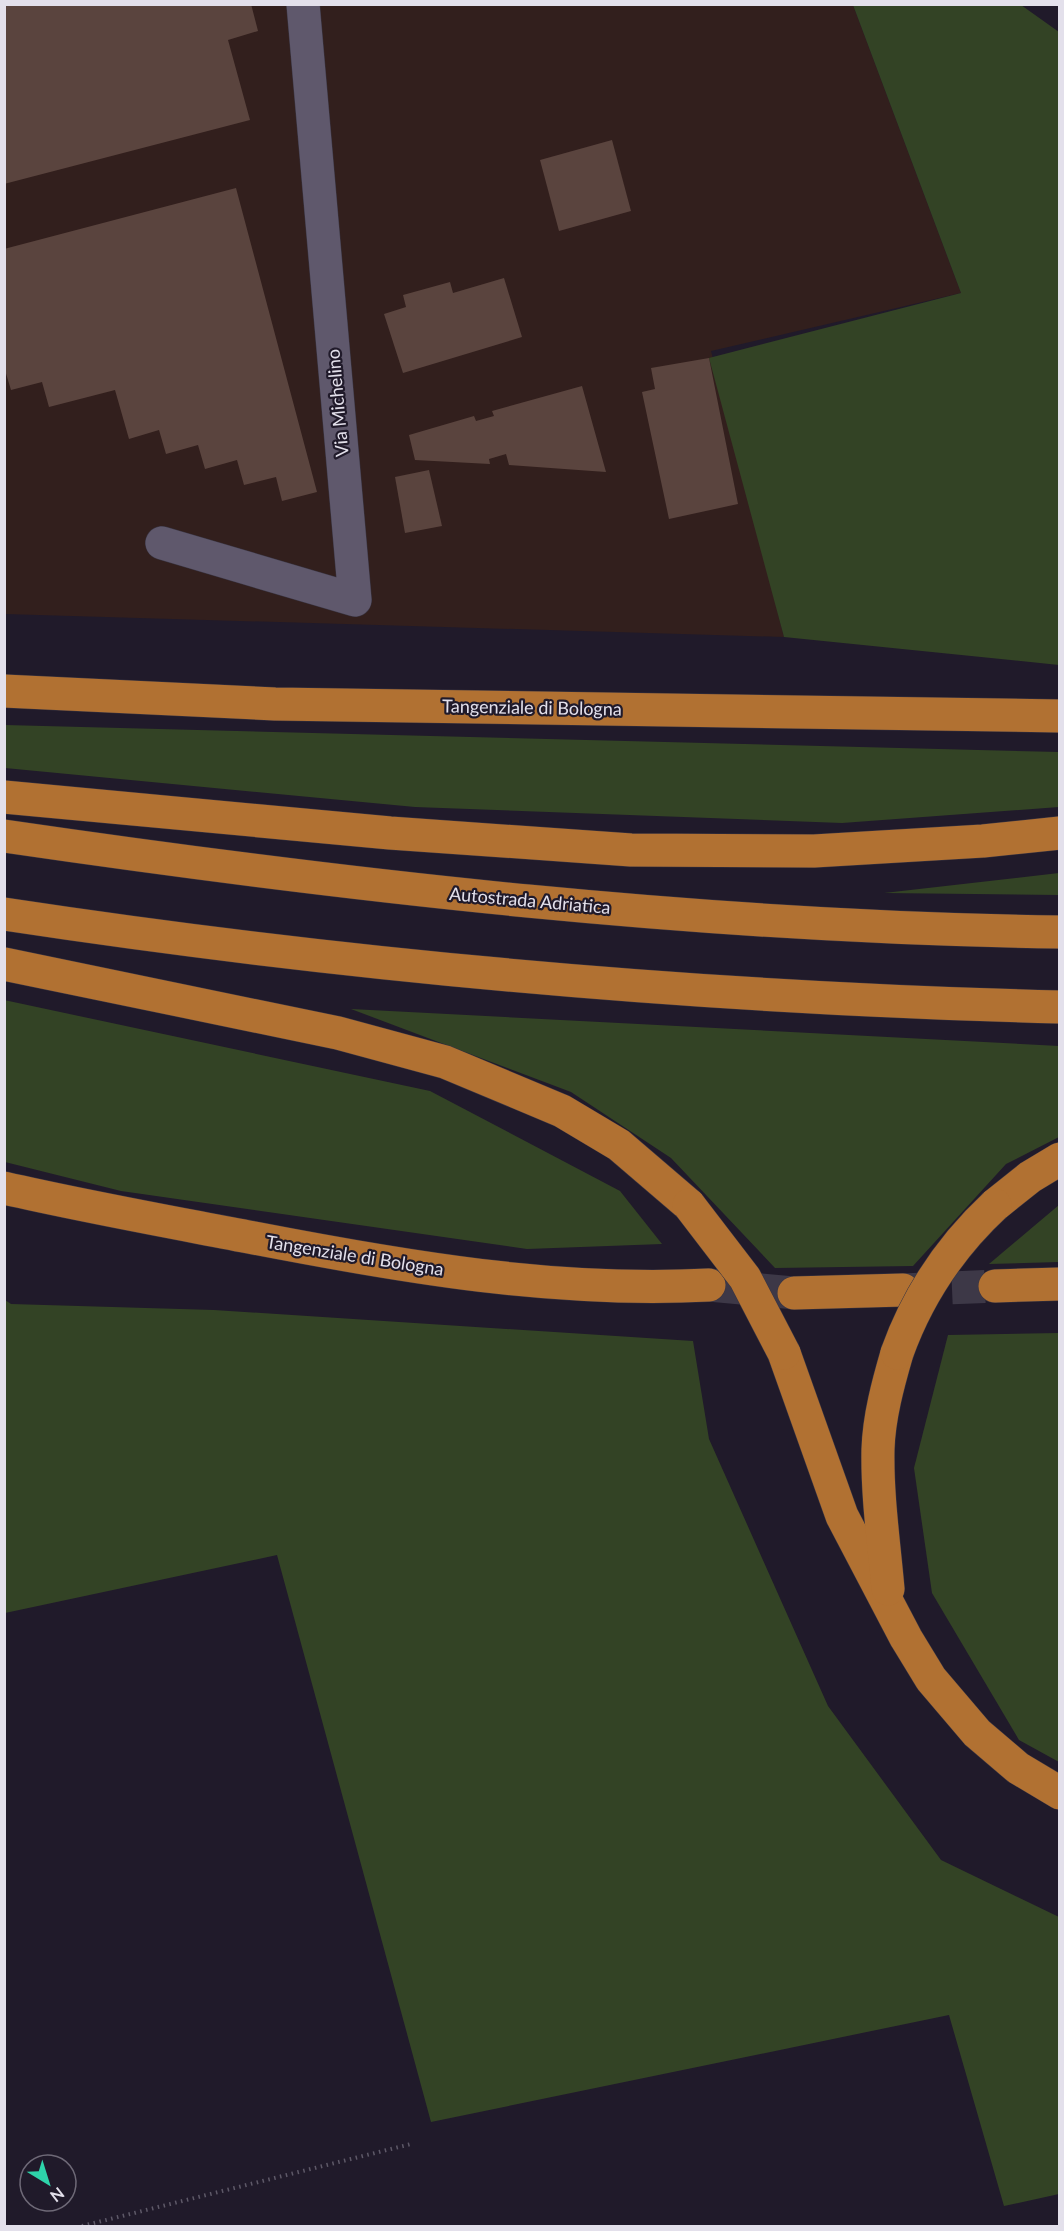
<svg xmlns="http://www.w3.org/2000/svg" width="1064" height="2231" viewBox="0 0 1064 2231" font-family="Lato,sans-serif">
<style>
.industrial{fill:#321f1d}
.green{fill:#334325}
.building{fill:#5a443e}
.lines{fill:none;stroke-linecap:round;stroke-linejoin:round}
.highway-tunnel{stroke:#3d3847;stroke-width:33;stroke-dasharray:33 16;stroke-linecap:butt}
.minor-casing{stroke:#3a3542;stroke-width:34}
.highway-casing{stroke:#3a3542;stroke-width:34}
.path{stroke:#5e5968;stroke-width:4;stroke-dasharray:1.5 4.5;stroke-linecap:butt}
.minor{stroke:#5f586c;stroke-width:33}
.highway{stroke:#b17132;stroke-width:33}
.highway-bridge-casing{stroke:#3a3542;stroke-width:34;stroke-linecap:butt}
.highway-bridge{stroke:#b17132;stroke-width:33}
.labels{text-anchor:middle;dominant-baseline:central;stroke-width:4.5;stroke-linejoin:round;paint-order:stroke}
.street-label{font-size:18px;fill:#e3e0eb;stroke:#201a2a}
</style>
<rect width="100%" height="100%" fill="#201a2a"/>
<polygon class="industrial" points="5,5 853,5 961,293 711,351 784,637 5,614"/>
<g class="green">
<polygon points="853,5 1021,5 1059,32 1059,665 784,637 709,358 961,293"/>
<polygon points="5,725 1059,752 1059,807 842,823 415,807 5,768"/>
<polygon points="1059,873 1059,895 884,893"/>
<polygon points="4,1000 430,1091 620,1191 662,1244 527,1249 121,1191 5,1162"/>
<polygon points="351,1009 1059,1046 1059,1137 1006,1164 913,1266 775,1268 671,1158 571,1092"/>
<polygon points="1059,1205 1059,1262 989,1264"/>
<polygon points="5,1300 11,1304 214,1310 693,1341 709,1439 828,1706 941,1860 1059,1917 1059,2194 1004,2206 949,2015 431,2122 277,1555 5,1613"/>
<polygon points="1059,1333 1060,1333 1059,1762 1019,1740 932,1593 914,1468 948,1335"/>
</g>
<g class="building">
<polygon points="11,4 251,4 258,31 228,40 250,120 4,184 4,6"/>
<polygon points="612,140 631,211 559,231 540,160"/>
<polygon points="236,188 317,492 282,501 276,477 244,485 237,460 205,469 198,445 166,454 159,430 129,439 115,390 49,407 42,382 11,390 4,367 4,249"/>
<polygon points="504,278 522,337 403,373 384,314 406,307 403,295 450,282 453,293"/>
<polygon points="709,358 738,504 669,519 642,392 655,389 651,368"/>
<polygon points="582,386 606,472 509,465 506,454 489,459 490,464 415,460 409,435 474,416 476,421 494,416 492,411"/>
<polygon points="429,470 442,526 405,533 395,477"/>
</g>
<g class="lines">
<g class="highway-tunnel">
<polyline points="709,1285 794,1293"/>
<polyline points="903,1290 995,1286"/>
</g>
<g class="minor-casing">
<polyline id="minor" points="162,543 355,600 303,4"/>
</g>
<g class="highway-casing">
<g id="highway">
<polyline points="4,691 275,704 1060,716"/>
<polyline points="4,797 390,833 631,850 814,851 983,841 1060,833"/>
<path d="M 4,836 C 354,887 706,927 1060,932"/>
<path d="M 4,914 C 354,967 706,998 1060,1007"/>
<polyline points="4,964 338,1033 445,1062 562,1111 619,1145 689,1205"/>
<path d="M 4,1188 C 87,1207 171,1222 254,1238 C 404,1267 556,1293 709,1285"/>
<polyline points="995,1205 1030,1177 1060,1159"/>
<polyline points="995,1286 1060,1284"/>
<polyline points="794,1293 903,1290"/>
<polyline points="784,1353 842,1516 906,1638 931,1679 977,1733 1018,1768 1060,1793"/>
<path d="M 888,1589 C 884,1543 877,1496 878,1449 C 879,1417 888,1384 897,1353"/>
</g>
</g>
<polyline class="path" points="82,2226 411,2144"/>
<use href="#minor" class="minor"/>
<use href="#highway" class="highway"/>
<g class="highway-bridge-casing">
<g id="highway-bridge">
<polyline points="689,1205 745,1278 784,1353"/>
<path d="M 897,1353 C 917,1297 951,1246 995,1205"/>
</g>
</g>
<use href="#highway-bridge" class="highway-bridge"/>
</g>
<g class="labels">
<g class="street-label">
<text transform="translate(337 403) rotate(-95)">Via Michelino</text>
<text transform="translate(532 707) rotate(1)">Tangenziale di Bologna</text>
<text transform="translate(530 900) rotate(5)">Autostrada Adriatica</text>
<text transform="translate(355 1255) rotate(9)">Tangenziale di Bologna</text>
</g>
</g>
<rect width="1064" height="2231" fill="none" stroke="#e3e0eb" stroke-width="12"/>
<g transform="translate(48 2183) rotate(142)"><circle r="28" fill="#201a2a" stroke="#6e6977" stroke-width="1.5"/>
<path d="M0-4.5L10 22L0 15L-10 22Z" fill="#2ed4aa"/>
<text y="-9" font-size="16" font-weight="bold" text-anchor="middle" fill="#e3e0eb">N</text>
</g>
</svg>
